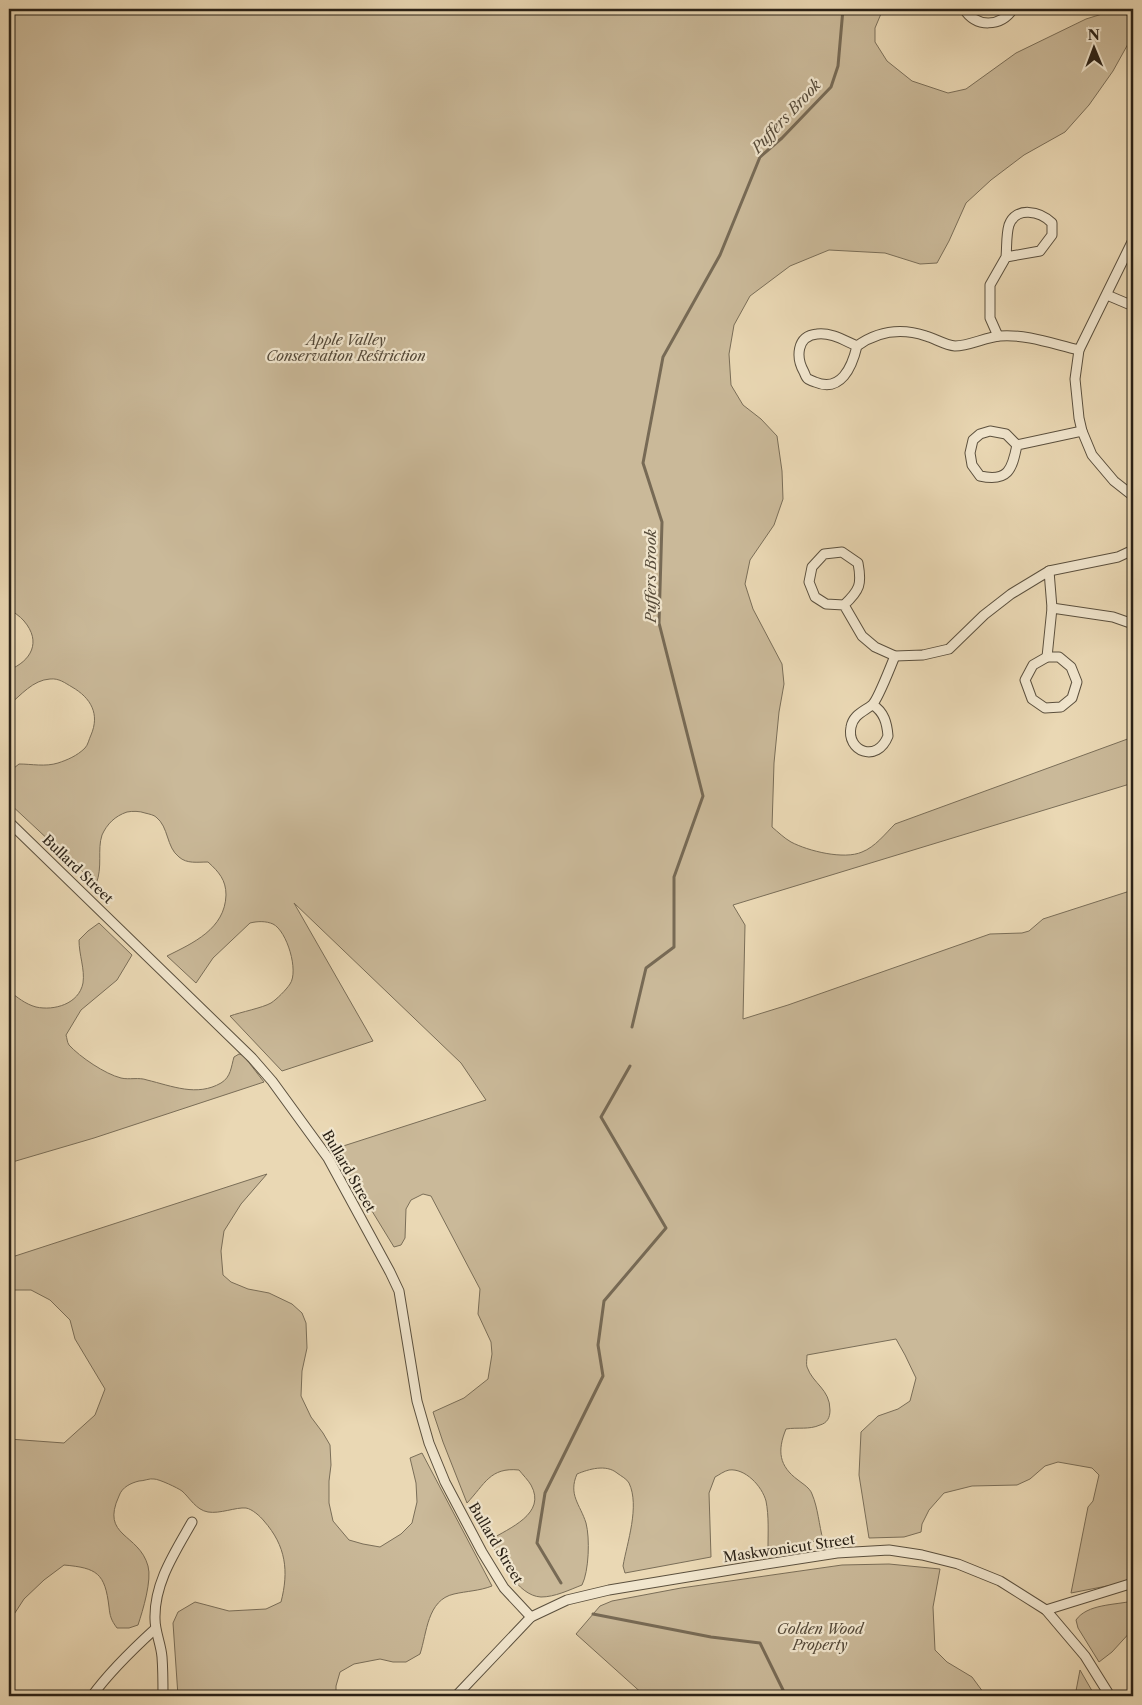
<svg xmlns="http://www.w3.org/2000/svg" width="1142" height="1705" viewBox="0 0 1142 1705" font-family="'Libre Caslon Text',serif">
<style>
.green{fill:#cab999;stroke:#7a6e58}
.lines{fill:none;stroke-linecap:round;stroke-linejoin:round}
.stream{stroke:#776a55;stroke-width:3}
.street-casing{stroke:#5b503e;stroke-width:11}
.street{stroke:#f1e6ce;stroke-width:9}
.labels{text-anchor:middle;dominant-baseline:central;stroke-width:4.5;stroke-linejoin:round;paint-order:stroke}
.park-label{font-size:14px;font-style:italic;fill:#534838;stroke:#f1e6ce}
.street-label{font-size:14px;fill:#2b2217;stroke:#f1e6ce}
.water-label{font-size:15px;font-style:italic;fill:#574c3b;stroke:#f1e6ce}
</style>
<rect width="100%" height="100%" fill="#ead8b4"/>
<filter id="stains"><feTurbulence type="fractalNoise" baseFrequency=".004" numOctaves="4"/><feColorMatrix values="0 0 0 0 .2 0 0 0 0 .09 0 0 0 0 .02 0 0 0 .5 -.17"/></filter>
<radialGradient id="worn" r=".72"><stop offset=".6" stop-color="#630" stop-opacity="0"/><stop offset="1" stop-color="#630" stop-opacity=".3"/></radialGradient>
<g class="green">
<path d="M 9,9 L 883,9 L 875,28 L 875,42 L 887,61 L 912,81 L 948,93 L 966,89 L 1016,53 L 1086,19 L 1115,10 L 1127,15 L 1132,27 L 1128,44 L 1113,71 L 1089,105 L 1065,132 L 1024,155 L 991,180 L 966,203 L 949,241 L 937,263 L 920,264 L 885,253 L 829,250 L 790,266 L 750,296 L 734,325 L 729,354 L 731,385 L 743,405 L 761,419 L 777,436 L 782,471 L 783,499 L 774,525 L 750,560 L 745,584 L 753,609 L 782,664 L 784,684 L 779,712 L 774,763 L 772,827 C 778,832 784,838 791,842 C 808,851 844,860 862,852 C 875,847 885,834 895,824 L 1133,737 L 1133,783 L 733,905 L 745,925 L 743,1019 L 788,1005 L 990,934 L 1022,933 L 1029,931 L 1043,919 L 1133,890 L 1133,1578 L 1112,1585 L 1071,1593 L 1088,1507 L 1093,1501 L 1099,1475 L 1092,1468 L 1058,1462 L 1045,1466 L 1030,1479 L 1017,1485 L 972,1486 L 944,1493 L 929,1510 L 922,1524 L 921,1532 L 904,1537 L 869,1538 L 859,1475 L 861,1432 L 878,1416 L 898,1409 L 910,1401 L 916,1378 L 905,1355 L 896,1339 L 807,1355 C 807,1359 806,1364 807,1367 C 813,1384 830,1389 830,1410 C 830,1418 827,1423 820,1425 C 809,1430 798,1427 786,1429 C 777,1451 779,1466 798,1480 C 803,1484 810,1488 812,1494 C 818,1508 819,1525 823,1540 L 768,1548 C 768,1532 769,1516 766,1501 C 762,1486 745,1468 729,1470 C 724,1471 719,1475 715,1477 L 709,1493 L 711,1557 L 625,1573 L 623,1566 C 627,1543 640,1506 629,1483 C 627,1479 621,1476 617,1473 C 606,1464 589,1469 577,1474 C 568,1495 580,1504 586,1523 C 590,1538 589,1571 582,1585 C 569,1590 555,1597 541,1597 C 517,1596 499,1558 490,1540 C 509,1528 547,1514 531,1485 C 528,1480 523,1475 519,1470 C 490,1467 485,1484 467,1503 L 443,1442 L 433,1412 L 464,1398 L 488,1379 L 492,1354 L 491,1342 L 478,1314 L 480,1289 L 431,1196 L 423,1194 L 411,1200 L 406,1209 L 405,1238 L 401,1245 L 394,1247 L 334,1149 L 486,1100 L 461,1063 L 294,903 L 373,1041 L 282,1071 L 230,1016 C 241,1012 262,1008 271,1003 C 277,999 286,990 290,984 C 299,971 287,931 273,924 C 266,921 258,921 250,923 L 213,958 L 196,983 L 167,956 C 193,943 225,929 226,895 C 226,880 219,872 208,862 C 197,862 187,864 179,857 C 166,847 169,827 156,817 C 154,815 149,814 145,813 C 140,811 132,811 127,812 C 115,816 107,824 102,835 C 97,850 103,867 96,884 L 9,803 L 9,772 L 19,764 C 32,764 45,767 58,763 C 67,760 77,756 85,748 C 88,745 89,739 91,735 C 100,714 91,698 72,687 C 65,683 59,678 50,679 C 33,680 21,695 9,705 L 9,670 C 31,661 42,642 24,621 C 20,616 14,613 9,608 Z"/>
<path d="M 99,923 L 132,955 L 117,980 L 81,1010 L 66,1035 C 67,1038 67,1042 69,1045 C 80,1057 105,1074 121,1078 C 129,1080 139,1077 147,1080 C 172,1086 197,1097 221,1083 C 231,1077 231,1067 234,1057 L 239,1054 L 243,1055 L 264,1082 L 94,1138 L 9,1163 L 9,991 C 17,997 25,1004 36,1007 C 54,1011 79,1004 83,983 C 85,969 79,955 79,940 L 88,931 Z"/>
<path d="M 267,1174 L 241,1204 L 224,1231 L 221,1251 L 223,1275 L 231,1282 L 248,1289 L 269,1293 L 292,1304 L 302,1313 L 306,1323 L 307,1348 L 302,1371 L 301,1396 L 311,1417 L 323,1433 L 330,1445 L 331,1465 L 329,1481 L 329,1503 L 333,1521 L 349,1540 L 363,1544 L 380,1547 L 401,1534 L 412,1523 L 417,1502 L 416,1483 L 410,1458 L 422,1453 L 492,1586 C 479,1591 467,1591 454,1594 C 427,1600 427,1633 420,1654 L 406,1662 L 393,1662 L 380,1659 L 354,1664 L 340,1672 L 336,1686 L 336,1696 L 249,1696 C 230,1686 213,1694 194,1696 C 189,1697 183,1696 178,1696 L 173,1623 L 178,1612 L 195,1602 L 229,1611 L 266,1609 L 281,1602 C 289,1571 286,1546 264,1521 C 260,1516 252,1509 246,1508 C 236,1507 220,1514 208,1512 C 196,1510 190,1498 182,1491 C 178,1488 159,1479 154,1479 C 150,1478 144,1481 139,1481 C 131,1483 122,1487 119,1496 C 100,1537 139,1533 148,1566 C 152,1580 143,1610 138,1625 L 129,1628 L 117,1628 C 111,1620 110,1616 109,1607 C 105,1573 97,1568 64,1565 L 44,1580 L 24,1599 L 9,1622 L 9,1439 L 64,1443 L 95,1415 L 105,1389 L 75,1339 L 70,1320 L 50,1300 L 31,1290 L 9,1290 L 9,1258 Z"/>
<polygon points="889,1564 940,1569 933,1607 935,1650 947,1662 972,1677 986,1696 645,1696 576,1634 600,1606 612,1601 681,1588 842,1565"/>
<path d="M 1133,1601 L 1133,1629 L 1112,1652 L 1099,1662 L 1078,1628 L 1076,1620 C 1087,1604 1115,1605 1133,1601 Z"/>
<polygon points="1080,1670 1095,1696 1075,1696"/>
</g>
<g class="lines">
<g class="stream">
<polyline points="632,1027 646,968 674,947 674,877 703,796 659,623 662,522 643,463 663,357 720,255 760,157 782,138 831,87 838,66 843,9"/>
<polyline points="561,1583 537,1543 545,1493 603,1376 598,1345 604,1301 666,1228 601,1117 630,1066"/>
<polyline points="593,1614 711,1637 760,1643 786,1696"/>
</g>
<g class="street-casing">
<g id="street">
<path d="M 964,9 C 976,28 1001,27 1013,9"/>
<polyline points="1133,240 1079,350 1075,379 1079,418 1082,431 1092,455 1114,481 1133,496"/>
<polyline points="1107,295 1133,306"/>
<path d="M 998,336 L 990,318 L 990,285 L 1006,257 L 1040,251 L 1052,235 L 1052,223 C 1040,211 1016,206 1009,225 C 1006,235 1007,247 1006,257"/>
<path d="M 857,346 C 852,367 841,393 815,382 C 812,381 810,380 808,379 C 806,378 805,374 804,372 C 796,358 796,336 817,334 C 831,332 845,341 857,346 C 878,331 902,328 926,336 C 936,339 945,345 955,346 C 969,346 986,337 1000,336 C 1027,334 1053,344 1079,350"/>
<path d="M 1017,445 L 1006,434 L 990,431 L 980,434 L 973,440 L 970,453 L 972,465 L 980,476 C 1008,482 1012,470 1017,445 L 1082,431"/>
<polyline points="1049,571 1118,557 1133,550"/>
<path d="M 844,605 C 860,590 862,584 858,563 L 842,552 L 824,554 L 812,567 L 809,582 L 815,597 L 826,604 L 844,605 L 862,636 L 875,647 L 895,656 L 923,655 L 949,649 L 984,615 L 1011,594 L 1049,571 L 1052,608"/>
<polygon points="1047,657 1059,657 1071,667 1077,682 1072,698 1061,707 1045,708 1032,699 1025,680 1033,665"/>
<polyline points="1047,657 1052,608 1113,617 1133,624"/>
<path d="M 873,705 C 884,712 887,723 888,736 C 877,764 846,751 851,727 C 853,715 863,712 872,705 C 878,700 891,665 895,656"/>
<polyline points="9,822 252,1058 272,1081 328,1158 390,1272 399,1291 417,1401 429,1443 445,1482 482,1552 504,1588 531,1617"/>
<polyline points="1046,1610 1133,1583"/>
<path d="M 92,1696 C 110,1671 132,1650 155,1629"/>
<path d="M 163,1696 C 163,1683 163,1670 162,1657 C 161,1644 155,1632 155,1619 C 154,1583 175,1552 192,1522"/>
<polyline points="456,1696 531,1617 567,1600 609,1590 748,1567 837,1553 889,1550 922,1555 958,1564 1000,1581 1046,1610 1085,1656 1110,1696"/>
</g>
</g>
<use href="#street" class="street"/>
</g>
<g class="labels">
<g class="park-label">
<text x="346" y="340">Apple Valley<tspan x="346" dy="16">Conservation Restriction</tspan></text>
<text x="820" y="1629">Golden Wood<tspan x="820" dy="16">Property</tspan></text>
</g>
<g class="street-label">
<text transform="translate(78 869) rotate(44)">Bullard Street</text>
<text transform="translate(349 1171) rotate(60)">Bullard Street</text>
<text transform="translate(496 1543) rotate(59)">Bullard Street</text>
<text transform="translate(789 1548) rotate(-8)">Maskwonicut Street</text>
</g>
<g class="water-label">
<text transform="translate(786 116) rotate(-47)">Puffers Brook</text>
<text transform="translate(650 576) rotate(-90)">Puffers Brook</text>
</g>
</g>
<rect width="1142" height="1705" fill="none" stroke="#ead8b4" stroke-width="30"/>
<rect x="10" y="10" width="1122" height="1685" fill="none" stroke="#2b2217" stroke-width="2.5"/>
<rect x="15" y="15" width="1112" height="1675" fill="none" stroke="#2b2217"/>
<g transform="translate(1094 48) rotate(359)" stroke="#f1e6ce" stroke-width="4" paint-order="stroke">
<path d="M0-4L9 19L0 12L-9 19Z" fill="#2b2217"/>
<text y="-8" font-size="14" font-weight="bold" text-anchor="middle" fill="#2b2217">N</text>
</g>
<rect width="100%" height="100%" filter="url(#stains)"/>
<rect width="100%" height="100%" fill="url(#worn)"/>
</svg>
